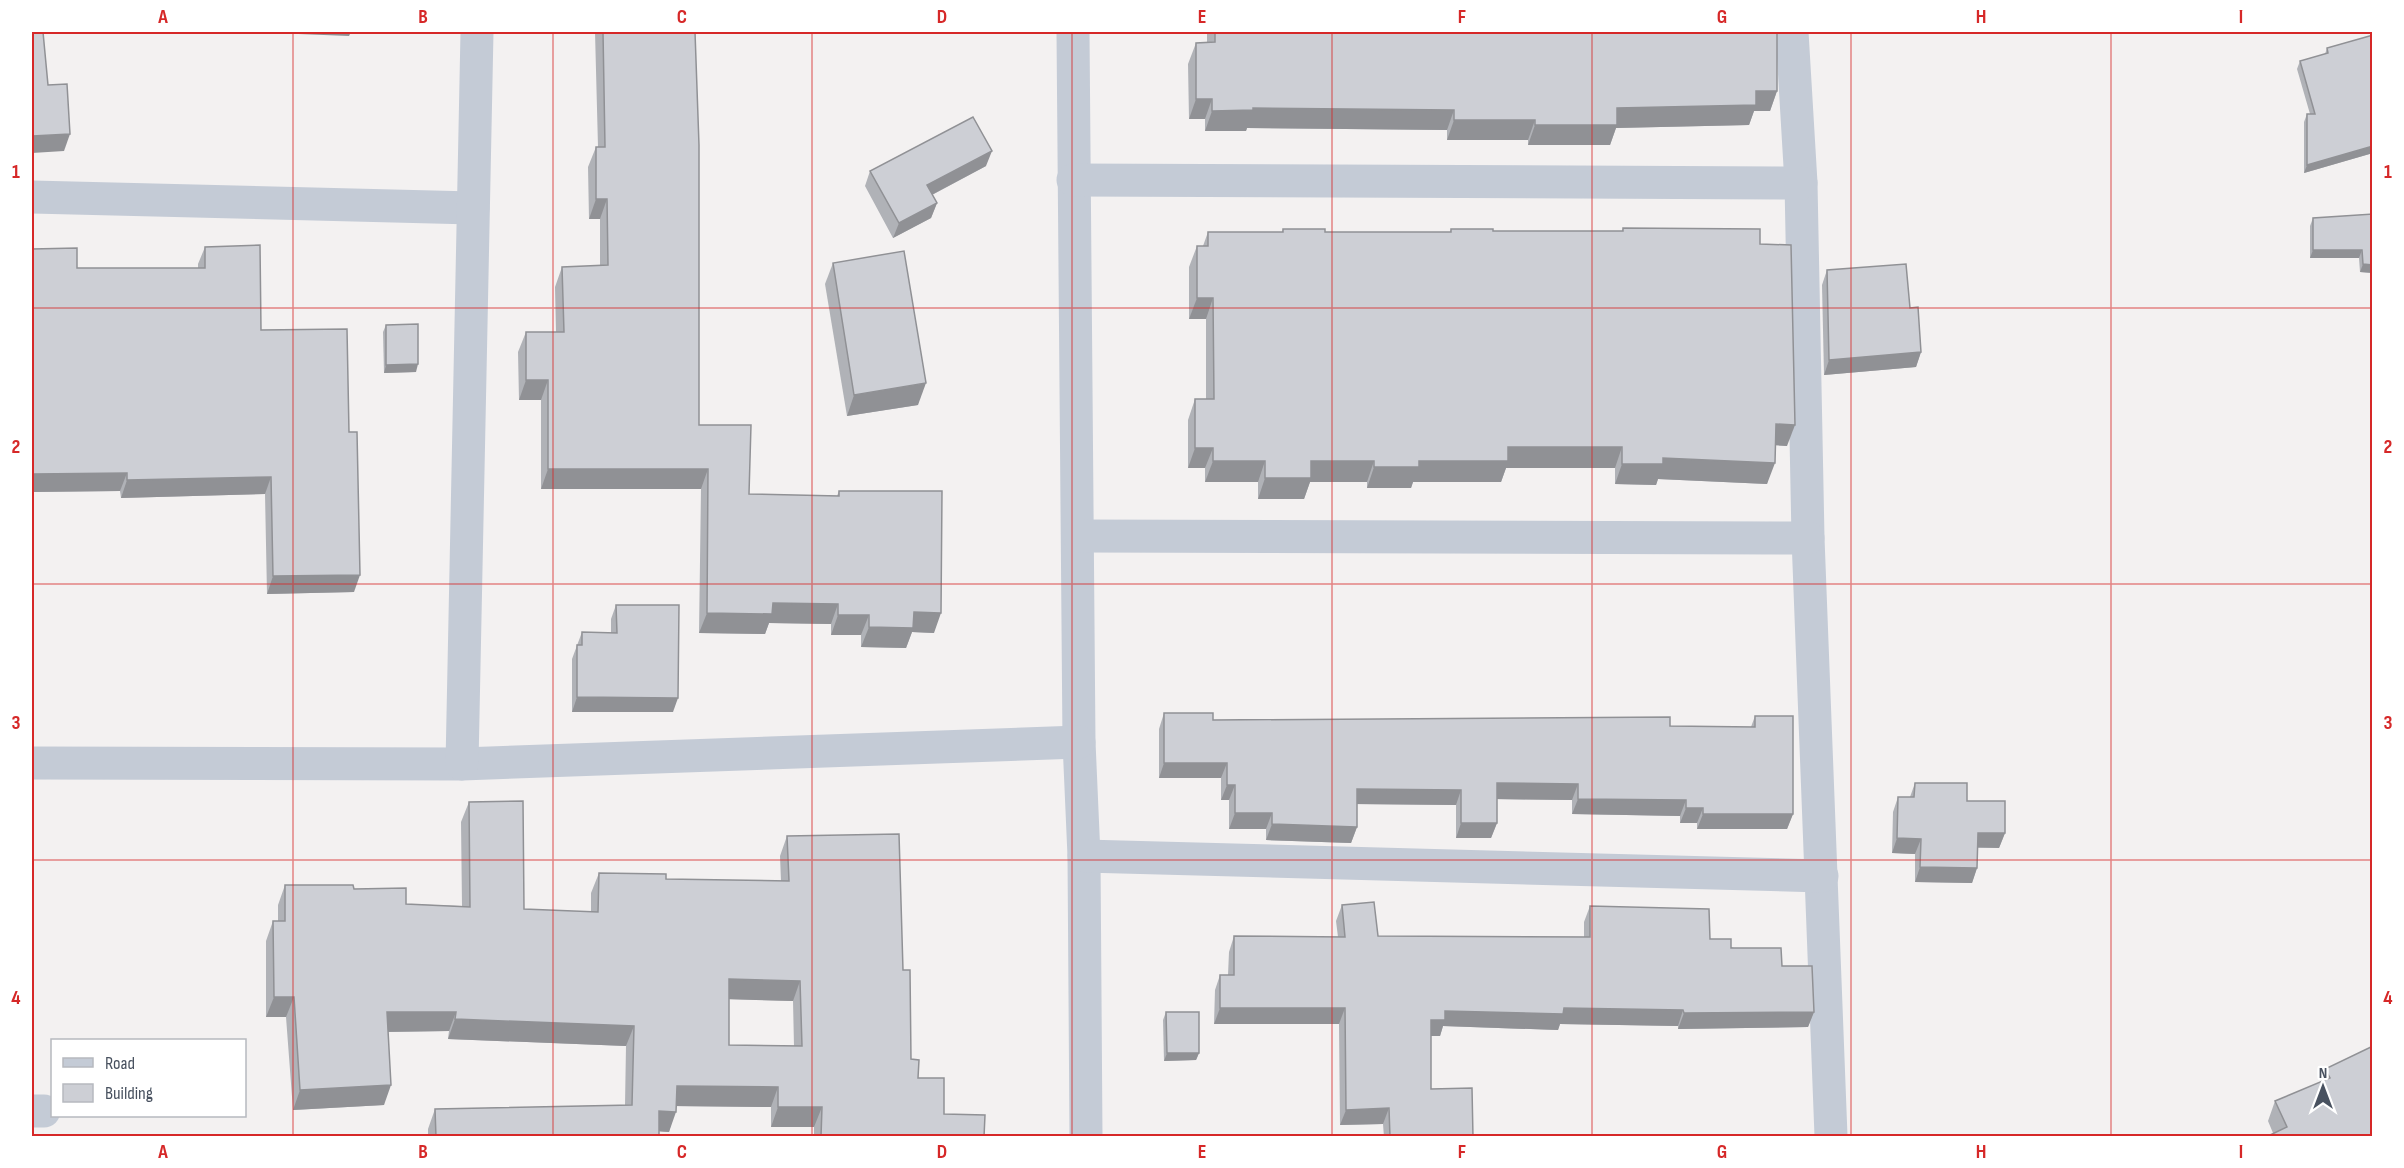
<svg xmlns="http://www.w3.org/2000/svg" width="2404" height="1168" viewBox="0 0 2404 1168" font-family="'Sofia Sans Condensed',sans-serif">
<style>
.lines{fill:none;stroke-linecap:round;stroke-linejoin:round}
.minor{stroke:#c4cbd6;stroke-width:33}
.wall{fill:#b0b2b7;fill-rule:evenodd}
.shaded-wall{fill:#909195}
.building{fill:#cdcfd5;stroke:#909195;stroke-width:1.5;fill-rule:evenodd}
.grid{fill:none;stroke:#d62828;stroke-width:1.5;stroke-opacity:0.55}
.neatline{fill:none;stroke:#d62828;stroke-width:2}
.grid-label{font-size:20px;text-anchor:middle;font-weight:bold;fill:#d62828}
</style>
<rect width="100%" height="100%" fill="#f3f1f1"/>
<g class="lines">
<g class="minor">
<polyline points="1073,32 1079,742 1084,856 1086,1136"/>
<polyline points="1792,32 1801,183 1808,538 1831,1136"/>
<polyline points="1073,180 1801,183"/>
<polyline points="32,197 473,208"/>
<polyline points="1079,536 1808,538"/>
<polyline points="32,763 462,764 1079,742"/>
<polyline points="462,764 477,32"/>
<polyline points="1084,856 1822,876"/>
<polyline points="32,1111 44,1111"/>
</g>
</g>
<g class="wall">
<polygon points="595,32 695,32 699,425 749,494 837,496 839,491 934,633 912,632 906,648 861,647 861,635 831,635 831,624 769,623 765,634 699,633 701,489 541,489 541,400 519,400 518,352 526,332 556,332 555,287 562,267 600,266 600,219 589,219 588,167 596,147 598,147"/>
<polygon points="1207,32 1777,32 1777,91 1770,111 1754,111 1749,125 1616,128 1610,145 1528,145 1528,140 1447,140 1447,130 1247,128 1246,131 1205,131 1205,119 1189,119 1188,64 1196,43 1207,43"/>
<polygon points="2373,35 2373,153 2304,173 2304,122 2307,114 2310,114 2297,69 2300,61 2325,54 2327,48"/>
<polygon points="986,166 932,195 937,203 931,218 893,238 865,186 870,171"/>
<polygon points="2373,214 2373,273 2360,272 2359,258 2310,258 2310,226 2313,218"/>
<polygon points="1623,228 1760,244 1787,446 1776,445 1767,484 1658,479 1656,485 1615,484 1615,468 1506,468 1501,482 1413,482 1411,488 1367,488 1367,482 1310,482 1304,499 1258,499 1258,482 1205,482 1205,468 1188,468 1188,420 1195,399 1206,399 1206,319 1189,319 1189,267 1197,246 1203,246 1208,232 1282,232 1283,229 1325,232 1450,232 1451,229 1493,231 1622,231"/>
<polygon points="205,247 261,330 349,432 354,592 267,594 265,494 121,498 120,491 32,492 32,249 77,268 198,268 198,264"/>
<polygon points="833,263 918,405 847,416 825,284"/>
<polygon points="1827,270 1910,308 1921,352 1916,367 1824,375 1822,285"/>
<polygon points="386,325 416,372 384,373 383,332"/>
<polygon points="616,605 673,712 572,712 572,659 582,632 611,633 611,619"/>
<polygon points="1164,713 1213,720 1751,727 1755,716 1793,814 1787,829 1697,829 1697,823 1680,823 1680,816 1572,814 1572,800 1497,799 1497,823 1491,838 1456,838 1456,805 1357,804 1357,827 1351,843 1266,840 1266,829 1229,829 1229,800 1221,800 1221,778 1159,778 1159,729"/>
<polygon points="1915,783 1967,801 2005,833 1999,848 1977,848 1977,868 1972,883 1915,882 1915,854 1892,853 1893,812 1898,797 1910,797"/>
<path d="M 469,802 L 524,909 L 591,912 L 591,893 L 599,873 L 666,879 L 781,881 L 780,856 L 787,836 L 903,970 L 911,1059 L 918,1078 L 944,1114 L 984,1137 L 814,1137 L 814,1127 L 771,1127 L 771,1107 L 676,1106 L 669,1132 L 659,1131 L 659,1137 L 428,1137 L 428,1129 L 435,1109 L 625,1105 L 626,1046 L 448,1039 L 449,1031 L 388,1032 L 384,1105 L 293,1110 L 286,1017 L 266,1017 L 266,941 L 273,921 L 278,921 L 278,905 L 285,885 L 354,889 L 406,904 L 462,906 L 461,822 ZM 729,999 L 793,1001 L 794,1046 L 729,1045 Z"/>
<polygon points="1342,905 1378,936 1584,937 1584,922 1590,906 1710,939 1782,966 1814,1012 1808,1027 1678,1029 1678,1026 1560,1024 1558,1030 1443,1026 1440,1036 1431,1036 1431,1089 1473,1137 1384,1137 1383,1124 1340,1125 1339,1024 1214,1024 1215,990 1220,975 1228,975 1229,952 1234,936 1338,937 1336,921"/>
<polygon points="1166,1012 1199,1053 1196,1060 1164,1061 1163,1020"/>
<polygon points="2325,1069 2373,1137 2273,1133 2268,1121 2275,1101 2321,1082"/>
</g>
<g class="shaded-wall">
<polygon points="247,32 351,32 349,36"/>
<polygon points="1756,91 1777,91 1770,111 1754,111 1749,125 1616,128 1610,145 1528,145 1535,125 1617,108"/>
<polygon points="1196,99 1212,99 1205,119 1189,119"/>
<polygon points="1253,108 1454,110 1447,130 1247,128 1246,131 1205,131 1212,111"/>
<polygon points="1454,120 1535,120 1528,140 1447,140"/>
<polygon points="70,134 64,151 32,153 32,136"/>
<polygon points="2373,146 2373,153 2304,173 2307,165"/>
<polygon points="992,151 986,166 922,200 927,185"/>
<polygon points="596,199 607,199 600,219 589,219"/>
<polygon points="937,203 931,218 893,238 899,223"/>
<polygon points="2313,250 2362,250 2359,258 2310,258"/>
<polygon points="2363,264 2373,265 2373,273 2360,272"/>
<polygon points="1197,298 1213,298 1206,319 1189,319"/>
<polygon points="1921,352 1916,367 1824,375 1829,360"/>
<polygon points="418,364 416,372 384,373 386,365"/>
<polygon points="526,380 548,380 541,400 519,400"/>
<polygon points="926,383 918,405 847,416 854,395"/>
<polygon points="1776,424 1795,425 1787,446 1769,445"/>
<polygon points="1508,447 1622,447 1615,468 1506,468 1501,482 1413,482 1411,488 1367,488 1374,467 1419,461"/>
<polygon points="1195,448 1213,448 1205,468 1188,468"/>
<polygon points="1663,458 1775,463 1767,484 1658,479 1656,485 1615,484 1622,464"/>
<polygon points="1213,461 1265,461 1258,482 1205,482"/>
<polygon points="1311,461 1374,461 1367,482 1310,482 1304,499 1258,499 1265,478"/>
<polygon points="548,469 708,469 701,489 541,489"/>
<polygon points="127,473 120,491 32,492 32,474"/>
<polygon points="271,477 265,494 121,498 127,480"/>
<polygon points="360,575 354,592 267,594 273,576"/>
<polygon points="773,603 838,604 831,624 769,623 765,634 699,633 707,613"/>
<polygon points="914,612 941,613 934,633 912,632 906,648 861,647 869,627"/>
<polygon points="838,615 869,615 861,635 831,635"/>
<polygon points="577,697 678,698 673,712 572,712"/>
<polygon points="1164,763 1227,763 1221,778 1159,778"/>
<polygon points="1497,783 1578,784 1572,800 1491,799"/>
<polygon points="1227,785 1235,785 1229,800 1221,800"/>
<polygon points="1357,789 1461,790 1456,805 1351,804"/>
<polygon points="1578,799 1686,800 1680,816 1572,814"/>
<polygon points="1686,808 1703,808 1697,823 1680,823"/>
<polygon points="1235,813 1272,813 1266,829 1229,829"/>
<polygon points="1703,814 1793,814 1787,829 1697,829"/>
<polygon points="1461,823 1497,823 1491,838 1456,838"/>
<polygon points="1272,824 1357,827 1351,843 1266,840"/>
<polygon points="1978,833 2005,833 1999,848 1972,847"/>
<polygon points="1897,838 1921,839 1915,854 1892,853"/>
<polygon points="1920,867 1977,868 1972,883 1915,882"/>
<polygon points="729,979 800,981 793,1001 722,999"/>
<polygon points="274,997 294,997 286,1017 266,1017"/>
<polygon points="1220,1008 1345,1008 1339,1024 1214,1024"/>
<polygon points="1564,1008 1683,1010 1678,1026 1560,1024 1558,1030 1443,1026 1440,1036 1425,1036 1431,1020 1445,1011"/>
<polygon points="387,1012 456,1012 449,1031 380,1032"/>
<polygon points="1814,1012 1808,1027 1678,1029 1684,1013"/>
<polygon points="455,1019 634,1026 626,1046 448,1039"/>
<polygon points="1167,1053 1199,1053 1196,1060 1164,1061"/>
<polygon points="391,1085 384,1105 293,1110 300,1090"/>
<polygon points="677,1086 778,1087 771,1107 670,1106"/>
<polygon points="778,1107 822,1107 814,1127 771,1127"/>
<polygon points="1389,1108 1383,1124 1340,1125 1346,1110"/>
<polygon points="659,1111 676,1112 669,1132 652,1131"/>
</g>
<g class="building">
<polygon points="32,32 43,32 48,85 67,84 70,134 32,136"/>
<polygon points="603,32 695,32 699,145 699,425 751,425 749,494 839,496 839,491 942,491 941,613 914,612 913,628 869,627 869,615 838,615 838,604 773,603 772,614 707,613 708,469 548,469 548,380 526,380 526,332 564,332 562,267 608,265 607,199 596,199 596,147 605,147"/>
<polygon points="1215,32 1777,32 1777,91 1756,91 1756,105 1617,108 1617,125 1535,125 1535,120 1454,120 1454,110 1253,108 1253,110 1212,111 1212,99 1196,99 1196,43 1215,42"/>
<polygon points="2373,35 2373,146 2307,165 2307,114 2315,114 2300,61 2328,53 2327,48"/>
<polygon points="973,117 992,151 927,185 937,203 899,223 870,171"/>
<polygon points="2373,214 2373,265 2363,264 2362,250 2313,250 2313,218"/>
<polygon points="1623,228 1760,229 1760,244 1791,245 1795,425 1776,424 1775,463 1663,458 1663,464 1622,464 1622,447 1508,447 1508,461 1419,461 1419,467 1374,467 1374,461 1311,461 1311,478 1265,478 1265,461 1213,461 1213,448 1195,448 1195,399 1214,399 1213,298 1197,298 1197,246 1208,246 1208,232 1283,232 1283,229 1325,229 1325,232 1451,232 1451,229 1493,229 1493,231 1623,231"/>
<polygon points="260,245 261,330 347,329 349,432 357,432 360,575 273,576 271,477 127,480 127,473 32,474 32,249 77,248 77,268 205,268 205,247"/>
<polygon points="904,251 926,383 854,395 833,263"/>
<polygon points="1906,264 1910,308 1918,307 1921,352 1829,360 1827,270"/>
<polygon points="418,324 418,364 386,365 386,325"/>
<polygon points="616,605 679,605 678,698 577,697 577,645 582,645 582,632 617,633"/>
<polygon points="1164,713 1213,713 1213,720 1670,717 1670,726 1755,727 1755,716 1793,716 1793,814 1703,814 1703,808 1686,808 1686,800 1578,799 1578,784 1497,783 1497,823 1461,823 1461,790 1357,789 1357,827 1272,824 1272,813 1235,813 1235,785 1227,785 1227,763 1164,763"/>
<polygon points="1915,783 1967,783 1967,801 2005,801 2005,833 1978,833 1977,868 1920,867 1921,839 1897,838 1898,797 1914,797"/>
<path d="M 523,801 L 524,909 L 598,912 L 599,873 L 666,874 L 666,879 L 789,881 L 787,836 L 899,834 L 903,970 L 910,970 L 911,1059 L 919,1060 L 918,1078 L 944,1078 L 944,1114 L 985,1115 L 984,1137 L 821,1137 L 822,1107 L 778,1107 L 778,1087 L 677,1086 L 676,1112 L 659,1111 L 659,1137 L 436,1137 L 435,1109 L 632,1105 L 634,1026 L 455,1019 L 456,1012 L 387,1012 L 391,1085 L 300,1090 L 294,997 L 274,997 L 273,921 L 285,921 L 285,885 L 353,885 L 354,889 L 406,888 L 406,904 L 470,907 L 469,802 ZM 729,979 L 800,981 L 802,1046 L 729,1045 Z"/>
<polygon points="1374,902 1378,936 1590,937 1590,906 1709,909 1710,939 1731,939 1731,948 1781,948 1782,966 1812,966 1814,1012 1684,1013 1683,1010 1564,1008 1563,1014 1445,1011 1445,1020 1431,1020 1431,1089 1472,1088 1473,1137 1390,1137 1389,1108 1346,1110 1345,1008 1220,1008 1220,975 1234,975 1234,936 1345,937 1342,905"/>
<polygon points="1166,1012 1199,1012 1199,1053 1167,1053"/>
<polygon points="2373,1046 2373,1137 2266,1137 2287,1127 2275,1101 2330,1078 2325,1069"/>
</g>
<path class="grid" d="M 293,32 L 293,1136M 553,32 L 553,1136M 812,32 L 812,1136M 1072,32 L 1072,1136M 1332,32 L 1332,1136M 1592,32 L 1592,1136M 1851,32 L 1851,1136M 2111,32 L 2111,1136M 32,308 L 2372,308M 32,584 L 2372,584M 32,860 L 2372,860"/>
<rect width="2404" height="1168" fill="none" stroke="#ffffff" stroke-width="66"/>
<rect x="51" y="1039" width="195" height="78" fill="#ffffff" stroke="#b6b9bf" stroke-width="1.5"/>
<rect x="63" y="1058" width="30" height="9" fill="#c4cbd6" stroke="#b6b9bf" stroke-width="1.5"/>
<text x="105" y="1069" font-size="18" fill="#48515f">Road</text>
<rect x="63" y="1084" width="30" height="18" fill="#cdcfd5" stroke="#b6b9bf" stroke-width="1.5"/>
<text x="105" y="1099" font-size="18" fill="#48515f">Building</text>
<g transform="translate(2323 1087)" stroke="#ffffff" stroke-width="4.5" paint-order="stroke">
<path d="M0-4.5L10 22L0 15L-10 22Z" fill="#48515f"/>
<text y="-9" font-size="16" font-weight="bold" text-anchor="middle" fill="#48515f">N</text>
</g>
<rect x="33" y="33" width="2338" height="1102" class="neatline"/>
<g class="grid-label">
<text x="163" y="23">A</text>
<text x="423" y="23">B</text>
<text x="682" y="23">C</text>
<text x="942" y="23">D</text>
<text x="1202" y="23">E</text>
<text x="1462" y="23">F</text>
<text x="1722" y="23">G</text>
<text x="1981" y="23">H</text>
<text x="2241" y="23">I</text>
<text x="16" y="178">1</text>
<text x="2388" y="178">1</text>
<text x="16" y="453">2</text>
<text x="2388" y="453">2</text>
<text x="16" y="729">3</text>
<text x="2388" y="729">3</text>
<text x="16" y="1004">4</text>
<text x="2388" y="1004">4</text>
<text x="163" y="1158">A</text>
<text x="423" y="1158">B</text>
<text x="682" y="1158">C</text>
<text x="942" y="1158">D</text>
<text x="1202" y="1158">E</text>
<text x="1462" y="1158">F</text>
<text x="1722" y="1158">G</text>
<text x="1981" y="1158">H</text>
<text x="2241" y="1158">I</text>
</g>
</svg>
